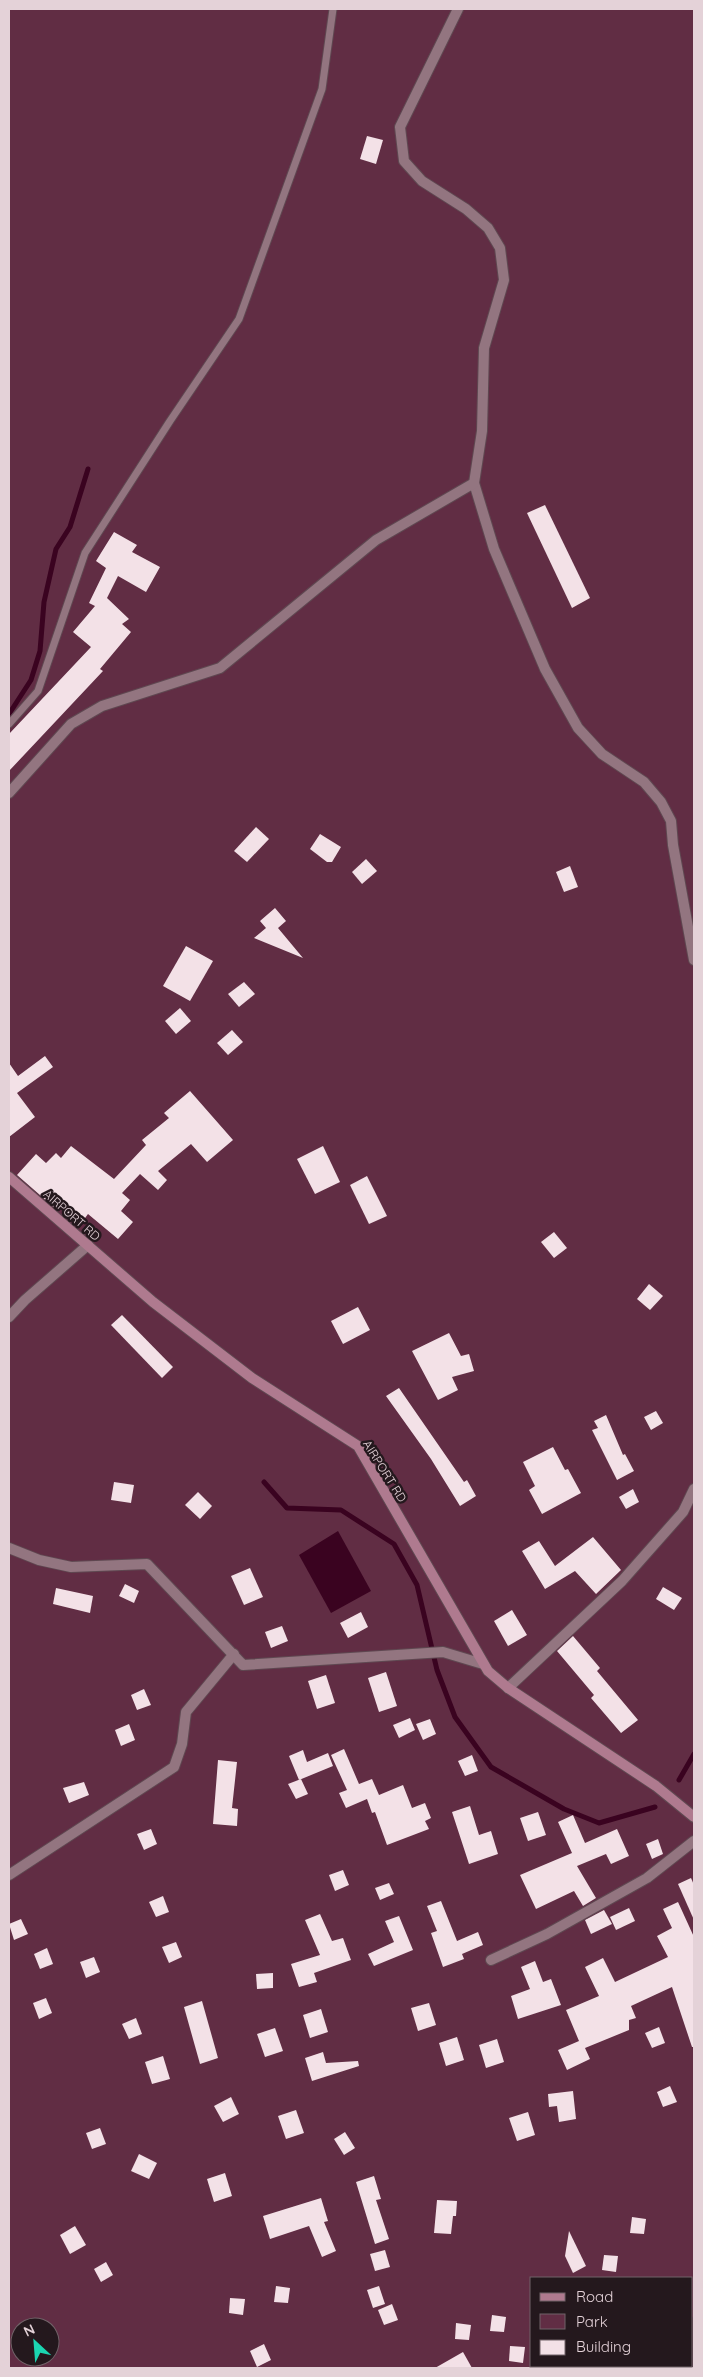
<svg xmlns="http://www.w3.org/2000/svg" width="703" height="2377" viewBox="0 0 703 2377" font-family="Quicksand,sans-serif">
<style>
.green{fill:#612d44;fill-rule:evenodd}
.water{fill:#3a0320}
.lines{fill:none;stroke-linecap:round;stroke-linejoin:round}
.stream{stroke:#3a0320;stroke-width:5}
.building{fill:#f3e1e7}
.service-casing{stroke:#5f4851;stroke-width:9}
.minor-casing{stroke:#5f4851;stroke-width:12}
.secondary-casing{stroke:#5f4851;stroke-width:12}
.service{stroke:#937580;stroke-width:7}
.minor{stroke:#937580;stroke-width:10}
.secondary{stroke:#af7a8f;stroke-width:10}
.labels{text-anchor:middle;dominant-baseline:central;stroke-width:5;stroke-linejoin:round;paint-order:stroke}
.street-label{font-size:12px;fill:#e4d2d8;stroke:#24181d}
</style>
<rect width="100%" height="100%" fill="#462b36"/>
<path class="green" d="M 9,9 L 694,9 L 694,2314 L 692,2318 L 692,2278 L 532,2278 L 532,2366 L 663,2366 L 662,2368 L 9,2368 ZM 20,2327 L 50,2327 L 50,2357 L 20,2357 Z"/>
<polygon class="water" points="338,1531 371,1591 331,1613 299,1555"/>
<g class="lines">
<g class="stream">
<polyline points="9,714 31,680 40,651 44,602 56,549 70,527 88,469"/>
<polyline points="264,1482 287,1508 341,1510 394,1544 417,1585 437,1670 455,1717 491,1767 564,1809 599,1823 655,1807"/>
<polyline points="679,1780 694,1754"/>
</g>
</g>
<g class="building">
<polygon points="367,136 383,140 376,164 360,159"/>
<polygon points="545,505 590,598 572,608 527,513"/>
<polygon points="114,532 137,545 132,552 160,567 146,592 118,576 107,598 129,619 122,624 131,632 100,669 103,671 9,771 9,734 91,647 73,632 95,606 89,603 106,568 96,561"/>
<polygon points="256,827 269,839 247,862 234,851"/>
<polygon points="320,834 341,847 332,862 327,862 310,849"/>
<polygon points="366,859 377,871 362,884 352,872"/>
<polygon points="570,866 578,887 564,892 556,872"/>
<polygon points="275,908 286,921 278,928 303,958 254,938 266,928 260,921"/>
<polygon points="186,946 213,961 190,1001 163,986"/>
<polygon points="244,982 255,994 239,1007 228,994"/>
<polygon points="180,1008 191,1021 176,1034 165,1021"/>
<polygon points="232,1030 243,1042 228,1055 217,1043"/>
<polygon points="45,1056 53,1067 17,1093 35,1117 9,1137 9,1063 18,1076"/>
<polygon points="190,1091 233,1140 207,1162 191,1144 158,1171 167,1180 158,1190 140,1174 122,1193 130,1200 121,1211 133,1222 118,1239 88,1214 80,1225 58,1207 56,1209 17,1175 36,1154 46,1163 56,1153 61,1158 71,1146 114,1179 146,1145 142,1140 169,1118 164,1113"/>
<polygon points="323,1146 340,1182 315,1194 297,1159"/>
<polygon points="367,1176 387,1216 369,1224 350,1185"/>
<polygon points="554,1232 567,1248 554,1258 541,1242"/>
<polygon points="649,1284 663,1296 650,1310 637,1299"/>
<polygon points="358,1307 370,1330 343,1344 331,1321"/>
<polygon points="122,1315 173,1367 162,1378 111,1325"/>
<polygon points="449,1333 461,1356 469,1354 474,1371 452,1377 458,1390 438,1400 412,1351"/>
<polygon points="399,1388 464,1482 467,1480 476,1496 460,1506 431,1459 386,1396"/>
<polygon points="656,1411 663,1423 651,1430 644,1417"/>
<polygon points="606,1415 623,1455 625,1454 634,1471 617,1480 592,1430 598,1428 594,1421"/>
<polygon points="553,1447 565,1470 568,1469 581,1493 542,1514 529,1490 535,1486 523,1462"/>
<polygon points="114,1482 134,1485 131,1503 111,1500"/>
<polygon points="633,1489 639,1502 626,1509 619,1497"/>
<polygon points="198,1492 212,1506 200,1519 185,1505"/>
<polygon points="593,1537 621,1570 596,1594 575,1571 545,1589 522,1551 539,1541 555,1566"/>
<polygon points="250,1568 263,1597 244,1605 231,1576"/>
<polygon points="125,1584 139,1591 134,1603 119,1596"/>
<polygon points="663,1587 682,1598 674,1610 656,1599"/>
<polygon points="56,1588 93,1596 90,1613 53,1604"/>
<polygon points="512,1610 527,1635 508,1646 494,1621"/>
<polygon points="361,1612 368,1627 348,1638 340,1623"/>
<polygon points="282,1626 288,1641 271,1648 265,1632"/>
<polygon points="573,1636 600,1668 597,1671 638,1720 621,1733 591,1698 594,1695 557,1651"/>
<polygon points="386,1672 397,1706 379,1712 368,1678"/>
<polygon points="326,1675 335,1703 317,1709 308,1681"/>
<polygon points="144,1689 151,1705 137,1710 131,1695"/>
<polygon points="410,1718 415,1730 399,1738 393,1725"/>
<polygon points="430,1719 436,1734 423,1740 416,1724"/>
<polygon points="129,1724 135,1740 121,1746 115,1730"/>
<polygon points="344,1749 359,1784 372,1779 379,1795 403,1785 412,1808 425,1803 431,1818 425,1821 429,1829 387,1845 375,1812 372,1813 367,1799 346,1808 339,1793 347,1790 331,1755"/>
<polygon points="303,1750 307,1762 328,1753 333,1766 299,1780 289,1756"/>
<polygon points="472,1755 478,1771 465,1776 458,1761"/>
<polygon points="218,1760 237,1762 232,1808 238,1809 237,1826 213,1824"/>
<polygon points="301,1779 308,1794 296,1799 288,1784"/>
<polygon points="84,1782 89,1795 69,1803 63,1788"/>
<polygon points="470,1806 479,1835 491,1831 498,1854 469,1864 452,1812"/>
<polygon points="538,1812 546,1835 528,1841 520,1818"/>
<polygon points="573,1815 585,1843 617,1829 629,1856 611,1864 606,1854 577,1866 596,1898 583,1906 574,1891 536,1909 520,1875 572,1853 558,1822"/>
<polygon points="151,1829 157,1844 144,1850 137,1834"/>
<polygon points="658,1839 663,1854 652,1859 646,1844"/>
<polygon points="343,1870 349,1885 335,1891 329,1875"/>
<polygon points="691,1878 694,1885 694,1920 678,1884"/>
<polygon points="389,1883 394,1894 380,1900 375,1888"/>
<polygon points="163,1896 169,1912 156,1917 149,1902"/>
<polygon points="441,1901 457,1941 478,1932 483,1945 462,1954 464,1959 443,1967 431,1933 437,1931 427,1906"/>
<polygon points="678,1902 694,1937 694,2047 692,2047 672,1987 631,2006 636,2018 629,2020 629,2030 585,2048 590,2059 567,2070 558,2050 579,2041 566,2010 599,1996 585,1967 603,1958 615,1982 668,1957 657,1936 672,1928 663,1909"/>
<polygon points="629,1908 635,1921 616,1930 610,1917"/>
<polygon points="604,1910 612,1924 591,1934 585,1920"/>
<polygon points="320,1914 332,1941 343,1938 351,1960 314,1973 317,1982 299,1987 291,1964 320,1955 305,1920"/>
<polygon points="399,1916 413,1950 374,1966 368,1954 394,1942 385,1921"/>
<polygon points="21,1919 28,1934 14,1940 9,1924"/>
<polygon points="176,1942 182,1957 169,1963 162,1947"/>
<polygon points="47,1948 53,1964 40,1969 34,1954"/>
<polygon points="94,1957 100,1972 86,1978 80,1962"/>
<polygon points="535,1961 543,1982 551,1979 561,2005 518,2019 511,1996 530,1989 521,1967"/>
<polygon points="273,1973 273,1988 257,1989 256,1974"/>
<polygon points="46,1998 52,2013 39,2019 33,2003"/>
<polygon points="202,2001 218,2058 200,2064 184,2007"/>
<polygon points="429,2003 436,2025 418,2031 411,2008"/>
<polygon points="321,2009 328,2032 310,2038 303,2015"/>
<polygon points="136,2018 142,2034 129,2039 122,2024"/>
<polygon points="659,2027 665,2043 652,2048 645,2033"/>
<polygon points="275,2028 283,2051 265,2057 257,2034"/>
<polygon points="457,2037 464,2060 446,2066 439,2043"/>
<polygon points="497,2039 504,2062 486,2068 479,2045"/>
<polygon points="323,2052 326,2063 358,2061 359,2066 312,2081 305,2058"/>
<polygon points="163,2056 170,2079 152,2084 145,2062"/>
<polygon points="670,2086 677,2102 663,2107 657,2092"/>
<polygon points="573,2091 576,2119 559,2122 557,2106 549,2107 548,2094"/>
<polygon points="231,2097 239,2114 223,2122 214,2106"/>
<polygon points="296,2110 304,2133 286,2139 278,2116"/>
<polygon points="528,2112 535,2135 517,2141 509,2118"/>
<polygon points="100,2128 106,2144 92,2149 86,2133"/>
<polygon points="345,2132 355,2148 344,2155 334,2139"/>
<polygon points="139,2154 157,2163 149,2179 131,2171"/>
<polygon points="225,2173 232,2196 214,2202 207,2179"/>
<polygon points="374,2176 381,2199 376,2200 389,2239 375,2244 356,2182"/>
<polygon points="321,2198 328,2221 324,2222 336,2251 322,2257 309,2226 270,2239 263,2216"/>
<polygon points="437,2200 457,2201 456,2216 453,2216 451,2234 434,2233"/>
<polygon points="632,2217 646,2219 644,2234 630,2233"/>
<polygon points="75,2226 86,2245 70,2254 60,2235"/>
<polygon points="569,2231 586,2266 573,2273 565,2256"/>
<polygon points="385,2250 390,2267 375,2271 370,2254"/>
<polygon points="604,2255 618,2256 616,2272 602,2270"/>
<polygon points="106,2262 113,2275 101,2282 94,2269"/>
<polygon points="276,2286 290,2288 288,2303 274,2302"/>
<polygon points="379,2286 385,2304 373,2308 367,2290"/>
<polygon points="230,2298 245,2299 243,2315 229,2313"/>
<polygon points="392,2304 398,2320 384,2325 378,2310"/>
<polygon points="492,2315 506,2317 504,2332 490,2331"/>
<polygon points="456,2323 471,2325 469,2340 455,2339"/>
<polygon points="264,2344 271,2360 257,2367 250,2351"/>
<polygon points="510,2346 525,2347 523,2363 509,2361"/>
<polygon points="463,2352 472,2368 435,2368"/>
</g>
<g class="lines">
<g class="service-casing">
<polyline id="service" points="9,724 38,691 85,553 170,421 239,319 322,89 333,9"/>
</g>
<g class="minor-casing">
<g id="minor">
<polyline points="474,483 494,549 545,669 578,728 602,754 644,782 661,802 671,821 673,845 694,960"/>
<polyline points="9,793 71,724 102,706 220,668 376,540 474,483 482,431 484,348 504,280 500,248 488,228 466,209 422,181 404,161 400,127 458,9"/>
<polyline points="9,1317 25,1300 88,1245"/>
<polyline points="9,1548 39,1560 71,1567 147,1564 243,1665 443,1652 483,1664"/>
<polyline points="508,1688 622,1581 683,1512 694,1489"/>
<polyline points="9,1875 174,1767 182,1744 186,1712 234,1654"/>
<polyline points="491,1960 547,1934 647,1878 694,1841"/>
</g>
</g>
<g class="secondary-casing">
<polyline id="secondary" points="9,1177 153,1302 252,1378 358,1446 488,1671 508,1688 656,1786 694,1817"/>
</g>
<use href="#service" class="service"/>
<use href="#minor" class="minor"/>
<use href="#secondary" class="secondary"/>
</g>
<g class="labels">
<g class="street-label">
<text transform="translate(72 1215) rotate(41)">AIRPORT RD</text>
<text transform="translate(385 1471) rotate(58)">AIRPORT RD</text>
</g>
</g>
<rect width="703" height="2377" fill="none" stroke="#e4d2d8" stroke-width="20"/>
<rect x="530" y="2277" width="162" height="90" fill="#24181d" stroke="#716268"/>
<rect x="540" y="2293" width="25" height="8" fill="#af7a8f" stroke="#716268"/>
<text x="576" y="2302" font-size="15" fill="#e4d2d8">Road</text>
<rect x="540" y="2314" width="25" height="15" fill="#612d44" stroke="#716268"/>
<text x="576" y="2327" font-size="15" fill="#e4d2d8">Park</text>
<rect x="540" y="2340" width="25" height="15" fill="#f3e1e7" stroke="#716268"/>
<text x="576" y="2352" font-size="15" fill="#e4d2d8">Building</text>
<g transform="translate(35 2342) rotate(334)"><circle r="24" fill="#24181d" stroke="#716268"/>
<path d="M0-4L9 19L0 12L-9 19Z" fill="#1bd5b1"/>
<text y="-8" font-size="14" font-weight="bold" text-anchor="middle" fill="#e4d2d8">N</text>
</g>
</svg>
